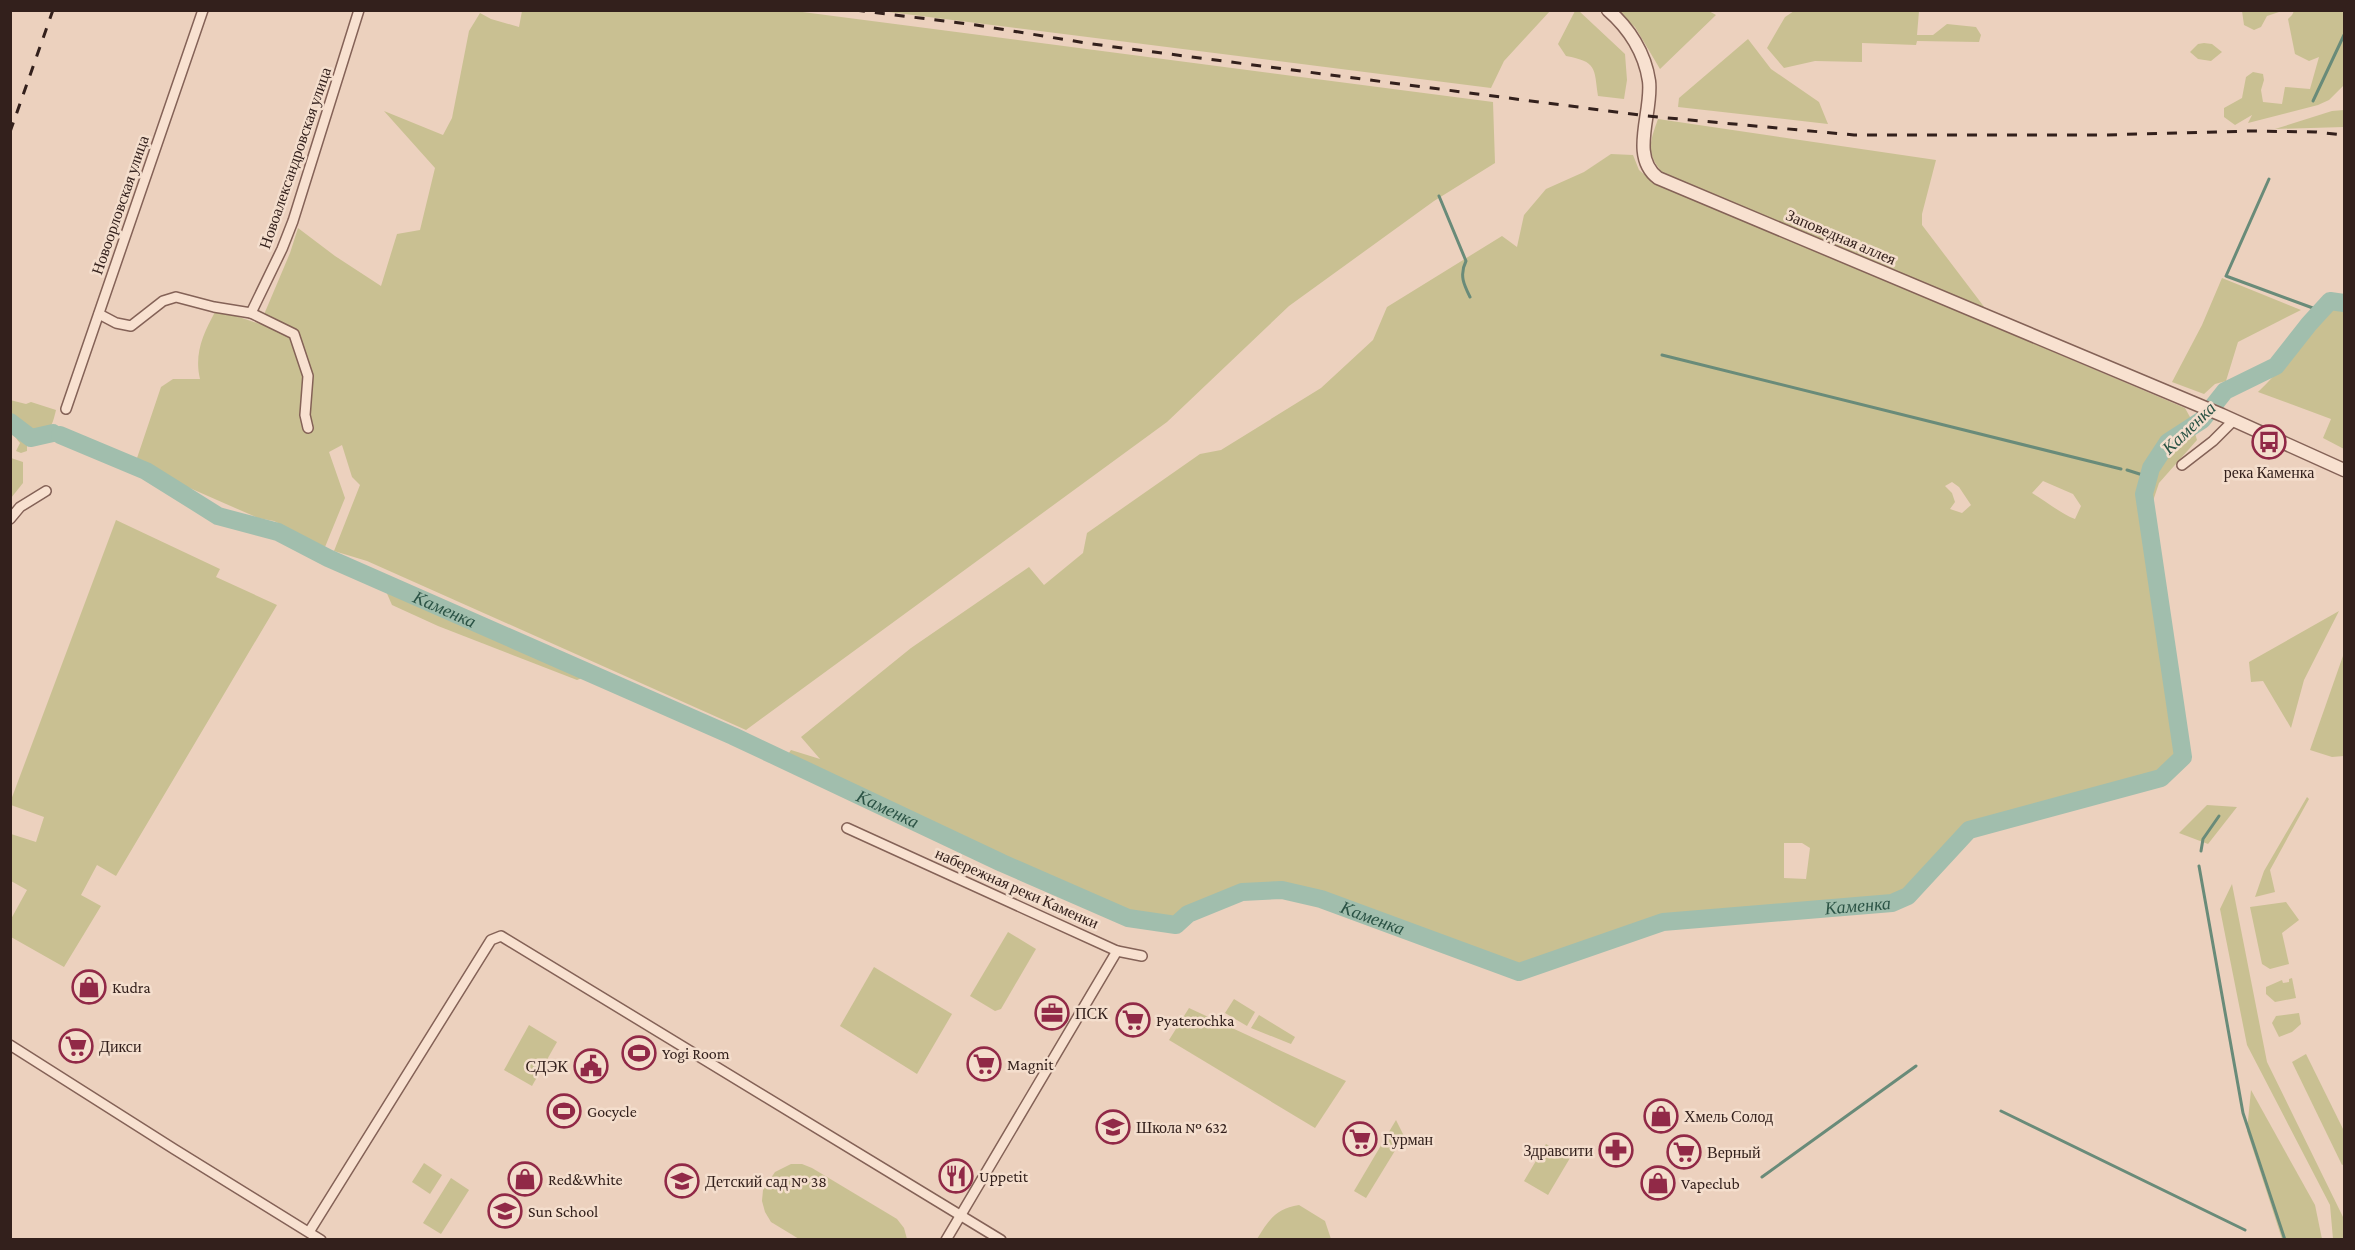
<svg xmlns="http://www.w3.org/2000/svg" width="2355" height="1250" viewBox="0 0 2355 1250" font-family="'Crimson Pro',serif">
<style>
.green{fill:#c9c092;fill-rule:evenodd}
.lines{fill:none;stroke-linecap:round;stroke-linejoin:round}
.stream{stroke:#698b79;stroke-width:3}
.river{stroke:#a1bead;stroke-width:18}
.minor-casing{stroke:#846257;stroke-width:12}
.tertiary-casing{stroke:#846257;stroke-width:15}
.minor{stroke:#f8e1d0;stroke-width:9}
.tertiary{stroke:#f8e1d0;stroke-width:12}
.rail{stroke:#33201c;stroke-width:3;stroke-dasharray:10 10;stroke-linecap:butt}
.labels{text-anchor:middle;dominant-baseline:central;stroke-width:5;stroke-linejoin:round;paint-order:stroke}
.street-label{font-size:16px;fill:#33201c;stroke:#f4decd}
.poi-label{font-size:16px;fill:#33201c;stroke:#f4decd;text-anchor:start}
.water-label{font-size:18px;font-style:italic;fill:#2b5345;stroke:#f4decd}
</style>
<rect width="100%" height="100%" fill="#ecd1be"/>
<g class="green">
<polygon points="1707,10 1716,15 1660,69 1635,27 1615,11"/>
<path d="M 522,11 L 795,11 L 1493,102 L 1495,163 L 1434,201 L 1289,306 L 1167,422 L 746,730 L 367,561 L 334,551 L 360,485 L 352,477 L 342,445 L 329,452 L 345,498 L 325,547 L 274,521 L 258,518 L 135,464 L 161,387 L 173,379 L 200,379 C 194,354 203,334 215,312 L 221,311 L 260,324 L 290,253 L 298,228 L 335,256 L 381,286 L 397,234 L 420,230 L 435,168 L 384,111 L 443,135 L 452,118 L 469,31 L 480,13 L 491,19 L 519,27 Z"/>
<polygon points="881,11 1550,10 1550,11 1504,61 1491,88"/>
<path d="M 1575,11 L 1579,11 L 1625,54 L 1627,80 L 1624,99 L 1598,96 C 1594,67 1597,62 1566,56 L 1558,44 Z"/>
<polygon points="1794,11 1919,11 1917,35 1933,35 1947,24 1976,27 1981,35 1979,42 1917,41 1916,45 1862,43 1862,62 1815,61 1784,68 1767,48 1785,17"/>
<polygon points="2242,11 2242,10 2282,11 2267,16 2261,27 2254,30 2244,25"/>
<polygon points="2294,11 2344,11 2344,85 2329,100 2318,105 2248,123 2252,115 2235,125 2224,117 2224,108 2242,98 2246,77 2253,72 2263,74 2264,80 2261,90 2263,102 2282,104 2285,87 2310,89 2319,57 2309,61 2295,54 2288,19 2292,15"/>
<polygon points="1748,39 1771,69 1819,102 1828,124 1678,107 1679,98"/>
<polygon points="2204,43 2212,44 2222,52 2211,61 2198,59 2190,52 2198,44"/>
<polygon points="2344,110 2344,127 2275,129 2332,111"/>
<path d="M 1658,119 L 1936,160 L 1922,214 L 1922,225 L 1985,308 L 1663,173 C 1645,153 1650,142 1658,119 Z"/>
<path d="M 1611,154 L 1633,155 L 1639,170 L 1652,181 L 2185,408 L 2190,417 L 2197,440 L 2159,483 L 2151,507 L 2184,755 L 2159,772 L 1966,824 L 1896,898 L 1663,916 L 1523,969 L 1351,905 L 1281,883 L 1242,892 L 1188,914 L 1176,925 L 1128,918 L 1002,863 L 783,761 L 791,750 L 820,759 L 801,737 L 911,648 L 1029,567 L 1044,585 L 1083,553 L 1087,533 L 1200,454 L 1221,450 L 1321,388 L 1373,340 L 1387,307 L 1502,236 L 1517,247 L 1524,215 L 1546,189 L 1584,172 ZM 2043,481 L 2073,494 L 2081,506 L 2075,519 C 2061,514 2046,501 2032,493 ZM 1952,482 L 1959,487 L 1971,505 L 1962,513 L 1950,509 L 1955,502 L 1952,493 L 1945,486 ZM 1784,843 L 1802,843 L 1810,848 L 1806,879 L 1784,878 Z"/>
<polygon points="2222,278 2301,310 2238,342 2226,381 2215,384 2204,394 2172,382 2202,325"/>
<path d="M 2333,309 L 2344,311 L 2344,449 L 2323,438 L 2331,419 L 2258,392 C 2285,366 2306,335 2333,309 Z"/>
<path d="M 10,400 L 26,404 L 31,402 L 56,410 C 53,422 52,430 40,434 L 38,445 L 27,446 L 27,451 L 21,453 L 16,451 L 20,443 C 8,430 10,416 10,400 Z"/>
<polygon points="11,458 23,462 23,483 11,498"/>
<polygon points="116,520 220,569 216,577 277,605 116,876 97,865 81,895 101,906 64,967 11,937 11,919 27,890 11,881 11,834 36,842 44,817 11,805 11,800"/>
<polygon points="381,580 592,674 577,680 438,626 392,605"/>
<polygon points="2339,611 2304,680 2291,728 2263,681 2251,682 2249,662"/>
<polygon points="2344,653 2344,756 2332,757 2310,750"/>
<polygon points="2307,797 2309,799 2270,870 2275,892 2255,897 2264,871"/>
<polygon points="2207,805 2237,807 2208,844 2179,833"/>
<polygon points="2232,884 2267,1062 2344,1219 2344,1239 2333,1239 2330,1205 2247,1045 2220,909"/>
<polygon points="2286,902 2299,920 2282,933 2289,964 2270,969 2262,964 2250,907"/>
<polygon points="1008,932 1036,949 1001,1009 995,1011 970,996"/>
<polygon points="874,967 952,1014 917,1074 840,1026"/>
<polygon points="2292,978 2296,998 2275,1002 2266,994 2266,987 2282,980 2283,983 2289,982 2289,979"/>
<polygon points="1234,999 1255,1012 1247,1026 1225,1013"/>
<polygon points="1189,1008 1346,1081 1315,1128 1169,1040"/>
<polygon points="2299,1013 2301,1024 2292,1032 2279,1037 2272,1023 2276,1016"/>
<polygon points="1259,1015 1295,1037 1291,1044 1251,1028"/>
<polygon points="529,1025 557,1042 532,1086 504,1070"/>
<polygon points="2306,1054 2344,1131 2344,1164 2342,1165 2292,1062"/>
<polygon points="2251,1090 2315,1205 2322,1239 2282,1239 2247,1131"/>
<polygon points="1396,1120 1404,1136 1366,1198 1354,1191"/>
<polygon points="1546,1144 1570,1158 1548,1195 1524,1181"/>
<polygon points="424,1163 442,1175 430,1194 412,1182"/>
<polygon points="791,1164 802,1164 812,1168 897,1219 904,1228 907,1239 799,1239 771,1222 765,1212 762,1201 763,1190 775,1172"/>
<polygon points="451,1178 469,1190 441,1234 423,1223"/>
<path d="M 1299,1205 L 1325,1221 L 1331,1239 L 1257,1239 C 1269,1220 1275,1209 1299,1205 Z"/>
</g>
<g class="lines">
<g class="stream">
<polyline points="2313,101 2344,35"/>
<polyline points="2269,179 2226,276 2321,311"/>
<path d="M 1439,196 L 1466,261 C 1459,275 1464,285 1470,297"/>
<polyline points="1662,355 2121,469"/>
<polyline points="2127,470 2149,477"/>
<polyline points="2201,851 2203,839 2219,816"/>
<polyline points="2199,866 2243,1113 2285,1240"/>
<polyline points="2001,1111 2245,1230"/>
<polyline points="1762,1177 1916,1066"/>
</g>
<g class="river">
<polyline points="10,422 31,438 53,433"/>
<path id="s1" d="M 60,435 L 146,471 L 218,516 L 278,532 L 328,558 L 733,736 L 1002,863 L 1128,918 L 1176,925 L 1188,914 L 1242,892 L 1282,890 L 1321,899 L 1519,972 L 1663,922 L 1892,903 L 1908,896 L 1969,830 L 2161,778 L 2183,757 L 2144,494 L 2151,468 L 2168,442 L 2202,420 L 2225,391 L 2276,366 L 2309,324 L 2330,301 L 2344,303"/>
</g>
<g class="minor-casing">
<g id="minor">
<polyline points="251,313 294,334 308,376 305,415 308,428"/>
<polyline points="99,314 116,323 131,326 163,301 176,297 214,307 251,313 282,249 293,221 359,10"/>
<polyline points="66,409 203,10"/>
<polyline points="2182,465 2213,441 2234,420"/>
<polyline points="10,519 20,507 46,491"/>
<polyline points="847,828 1117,951 1142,956"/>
<polyline points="10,1045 174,1149 321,1240"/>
<polyline points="309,1232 491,940 501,936 1001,1240"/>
<polyline points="946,1240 1117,951"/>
</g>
</g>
<g class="tertiary-casing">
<path id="tertiary" d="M 1608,10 C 1629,28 1645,53 1649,81 C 1653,112 1629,156 1658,178 L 2222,415 L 2344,470"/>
</g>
<use href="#minor" class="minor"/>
<use href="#tertiary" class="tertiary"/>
<g class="rail">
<polyline points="855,10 976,25 1092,44 1647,116 1854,135 2104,135 2251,131 2316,132 2344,135"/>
<polyline points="10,132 53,10"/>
</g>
</g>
<defs>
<g id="bus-ring" transform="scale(1.725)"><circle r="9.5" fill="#f4decd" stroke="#912947" stroke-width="1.5"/><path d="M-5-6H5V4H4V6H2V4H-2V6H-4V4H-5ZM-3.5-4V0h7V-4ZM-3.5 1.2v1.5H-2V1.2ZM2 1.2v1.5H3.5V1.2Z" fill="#912947"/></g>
<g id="shop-ring" transform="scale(1.725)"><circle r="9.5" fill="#f4decd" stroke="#912947" stroke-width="1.5"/><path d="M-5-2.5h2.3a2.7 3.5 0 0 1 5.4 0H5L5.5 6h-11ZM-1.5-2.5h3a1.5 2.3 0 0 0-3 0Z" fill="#912947"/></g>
<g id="office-ring" transform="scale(1.725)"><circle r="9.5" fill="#f4decd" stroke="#912947" stroke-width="1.5"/><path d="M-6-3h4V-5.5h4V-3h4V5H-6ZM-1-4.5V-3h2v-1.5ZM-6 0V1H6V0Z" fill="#912947"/></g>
<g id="supermarket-ring" transform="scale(1.725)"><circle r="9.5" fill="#f4decd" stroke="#912947" stroke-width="1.5"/><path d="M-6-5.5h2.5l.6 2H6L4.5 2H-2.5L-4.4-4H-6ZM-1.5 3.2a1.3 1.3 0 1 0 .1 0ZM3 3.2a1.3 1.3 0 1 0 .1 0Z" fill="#912947"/></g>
<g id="stadium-ring" transform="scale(1.725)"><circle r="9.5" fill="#f4decd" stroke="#912947" stroke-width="1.5"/><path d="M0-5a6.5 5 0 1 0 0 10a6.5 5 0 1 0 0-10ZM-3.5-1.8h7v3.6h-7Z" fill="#912947"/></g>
<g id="civic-ring" transform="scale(1.725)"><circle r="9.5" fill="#f4decd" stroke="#912947" stroke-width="1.5"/><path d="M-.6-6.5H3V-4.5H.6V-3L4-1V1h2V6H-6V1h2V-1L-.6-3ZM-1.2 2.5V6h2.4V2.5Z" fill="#912947"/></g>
<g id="school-ring" transform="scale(1.725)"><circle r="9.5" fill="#f4decd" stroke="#912947" stroke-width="1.5"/><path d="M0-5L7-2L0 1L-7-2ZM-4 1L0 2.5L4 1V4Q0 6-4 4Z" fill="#912947"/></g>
<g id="pharmacy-ring" transform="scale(1.725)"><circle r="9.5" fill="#f4decd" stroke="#912947" stroke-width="1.5"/><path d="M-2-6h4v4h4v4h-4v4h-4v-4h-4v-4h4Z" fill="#912947"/></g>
<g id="restaurant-ring" transform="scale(1.725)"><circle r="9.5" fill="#f4decd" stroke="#912947" stroke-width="1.5"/><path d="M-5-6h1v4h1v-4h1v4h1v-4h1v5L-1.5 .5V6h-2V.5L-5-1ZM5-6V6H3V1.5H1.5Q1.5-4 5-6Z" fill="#912947"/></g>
</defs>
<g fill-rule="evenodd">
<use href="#bus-ring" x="2269" y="442"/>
<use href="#shop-ring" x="89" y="987"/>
<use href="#office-ring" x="1052" y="1013"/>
<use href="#supermarket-ring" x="1133" y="1020"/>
<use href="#supermarket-ring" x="76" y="1046"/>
<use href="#stadium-ring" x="639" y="1053"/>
<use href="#supermarket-ring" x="984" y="1064"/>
<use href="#civic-ring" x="591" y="1066"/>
<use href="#stadium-ring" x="564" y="1111"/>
<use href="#shop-ring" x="1661" y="1116"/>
<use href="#school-ring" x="1113" y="1127"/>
<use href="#supermarket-ring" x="1360" y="1139"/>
<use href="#pharmacy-ring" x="1616" y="1150"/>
<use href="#supermarket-ring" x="1684" y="1152"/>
<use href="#restaurant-ring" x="956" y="1176"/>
<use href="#shop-ring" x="525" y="1179"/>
<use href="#school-ring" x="682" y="1181"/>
<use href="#shop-ring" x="1658" y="1183"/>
<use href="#school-ring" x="505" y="1211"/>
</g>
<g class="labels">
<g class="street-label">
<text transform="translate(295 158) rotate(-71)">Новоалександровская улица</text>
<text transform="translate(120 205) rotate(-71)">Новоорловская улица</text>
<text transform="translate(1841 237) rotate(23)">Заповедная аллея</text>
<text transform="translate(1017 888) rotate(24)">набережная реки Каменки</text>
</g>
<g class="poi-label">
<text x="2269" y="472" text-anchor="middle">река Каменка</text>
<text x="112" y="987">Kudra</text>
<text x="1075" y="1013">ПСК</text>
<text x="1156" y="1020">Pyaterochka</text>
<text x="99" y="1046">Дикси</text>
<text x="662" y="1053">Yogi Room</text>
<text x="1007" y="1064">Magnit</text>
<text x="568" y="1066" text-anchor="end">СДЭК</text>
<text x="587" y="1111">Gocycle</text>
<text x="1684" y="1116">Хмель Солод</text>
<text x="1136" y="1127">Школа № 632</text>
<text x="1383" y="1139">Гурман</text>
<text x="1593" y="1150" text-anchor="end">Здравсити</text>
<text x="1707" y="1152">Верный</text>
<text x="979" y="1176">Uppetit</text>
<text x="548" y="1179">Red&amp;White</text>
<text x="705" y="1181">Детский сад № 38</text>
<text x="1681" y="1183">Vapeclub</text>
<text x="528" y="1211">Sun School</text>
</g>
<g class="water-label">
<text transform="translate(2189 428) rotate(-44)">Каменка</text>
<text stroke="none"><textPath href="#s1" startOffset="424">Каменка</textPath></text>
<text stroke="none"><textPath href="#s1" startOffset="910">Каменка</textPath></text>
<text stroke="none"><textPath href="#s1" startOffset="1936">Каменка</textPath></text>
<text stroke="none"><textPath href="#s1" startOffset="1432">Каменка</textPath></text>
</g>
</g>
<rect width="2355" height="1250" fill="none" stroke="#33201c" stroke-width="24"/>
</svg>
